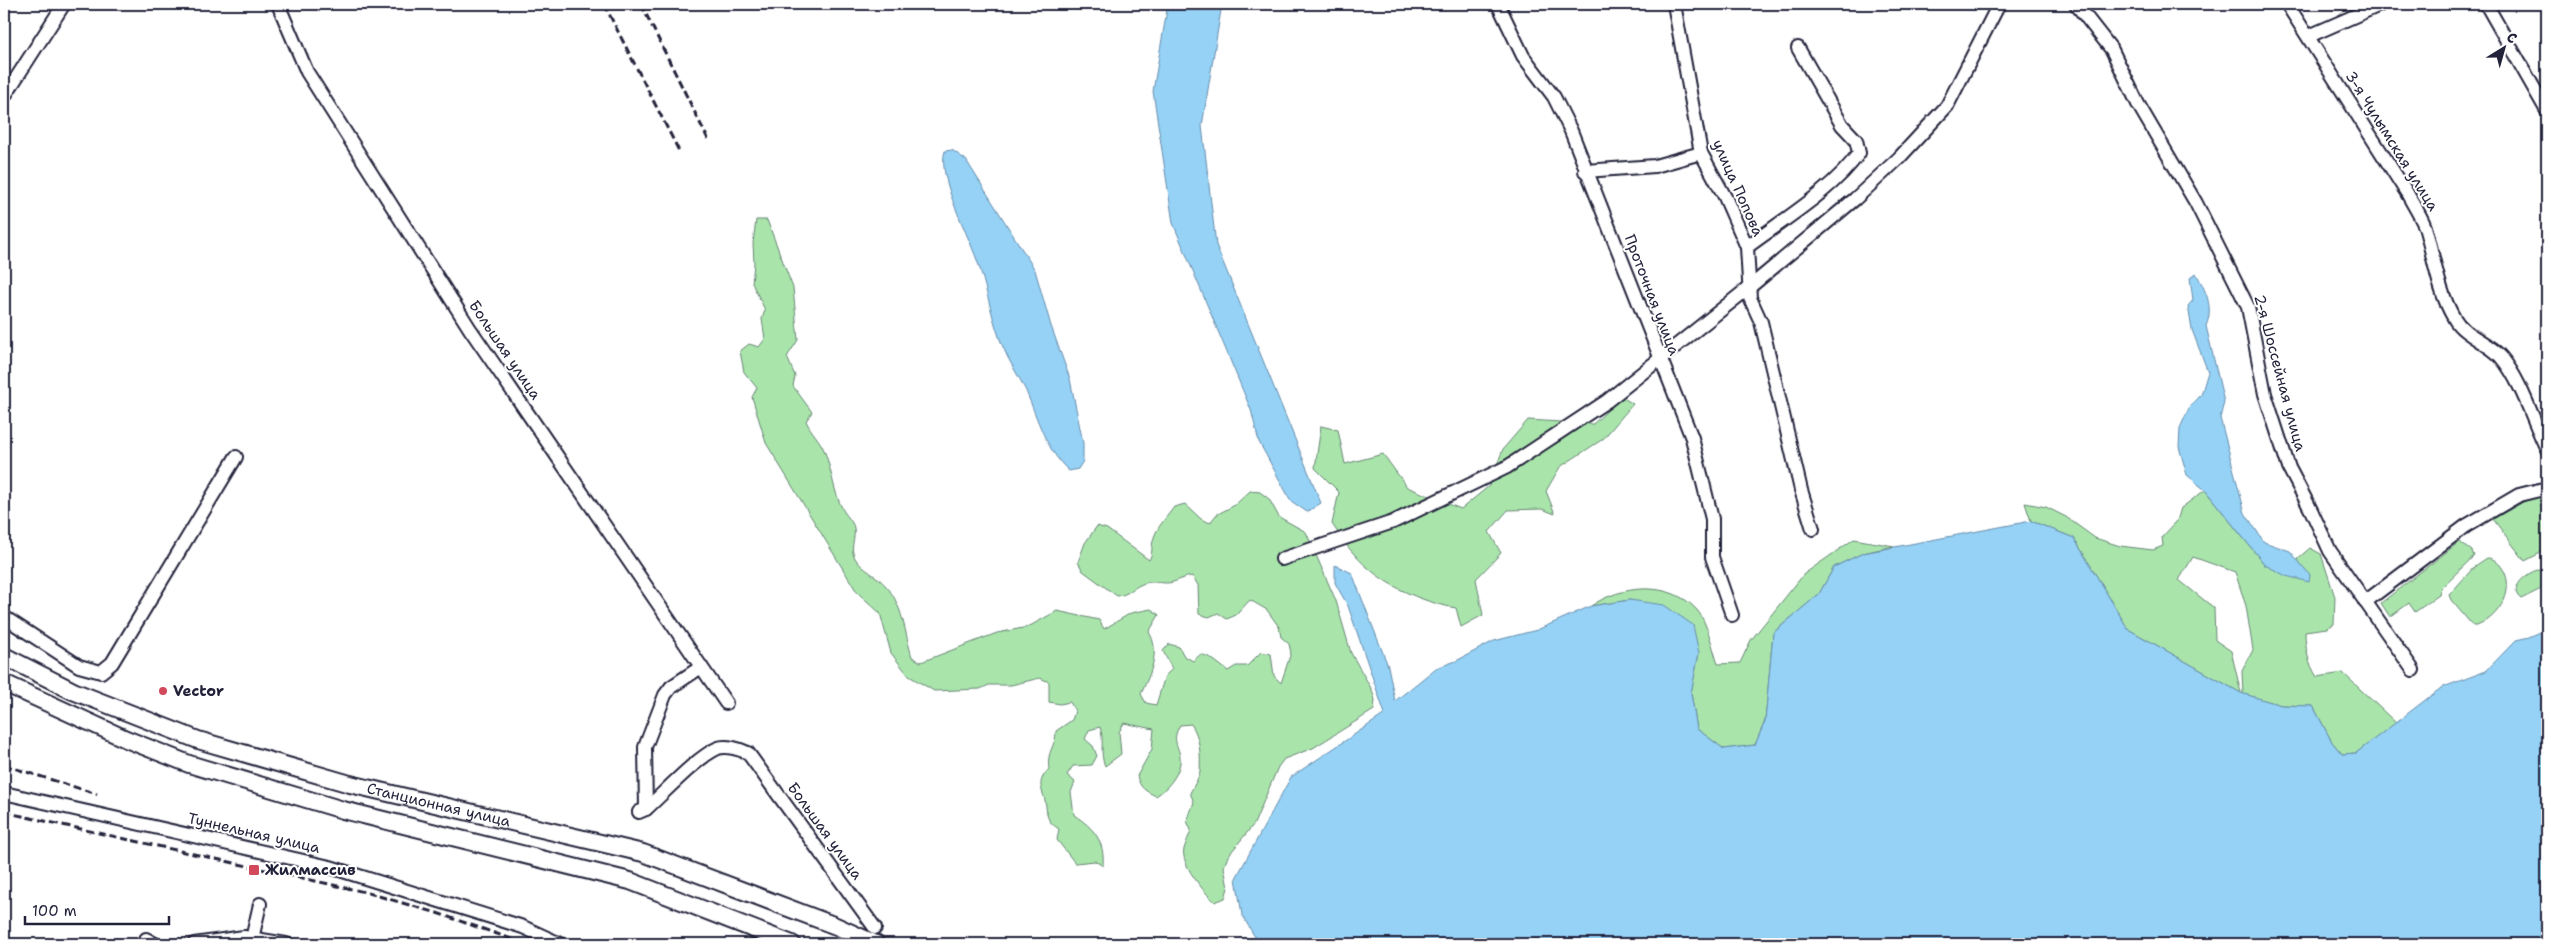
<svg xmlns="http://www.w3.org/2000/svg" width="2551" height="948" viewBox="0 0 2551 948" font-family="'Shantell Sans',sans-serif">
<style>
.green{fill:#a9e5ab;stroke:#668473}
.water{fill:#95d2f5;stroke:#678cab}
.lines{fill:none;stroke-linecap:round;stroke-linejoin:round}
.minor-casing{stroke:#22223b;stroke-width:16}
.major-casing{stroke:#22223b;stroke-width:20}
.minor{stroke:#fff;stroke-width:12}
.major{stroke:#fff;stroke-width:16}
.rail{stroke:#22223b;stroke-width:3;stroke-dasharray:8 4;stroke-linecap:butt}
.poi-dot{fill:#d1495b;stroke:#fff;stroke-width:2}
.labels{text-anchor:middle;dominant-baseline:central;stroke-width:4;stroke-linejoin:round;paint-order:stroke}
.street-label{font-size:15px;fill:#22223b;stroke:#fff}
.poi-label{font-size:15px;font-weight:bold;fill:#22223b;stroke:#fff;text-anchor:start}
</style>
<rect width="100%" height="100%" fill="#fff"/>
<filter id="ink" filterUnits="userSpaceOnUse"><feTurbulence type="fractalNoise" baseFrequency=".02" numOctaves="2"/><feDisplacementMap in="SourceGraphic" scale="10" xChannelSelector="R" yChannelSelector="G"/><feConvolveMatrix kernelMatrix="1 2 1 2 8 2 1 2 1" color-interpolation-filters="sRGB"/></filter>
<g filter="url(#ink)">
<g class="green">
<path d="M 756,220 L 767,220 L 793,288 L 798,340 L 787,357 L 795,376 L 793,386 L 812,412 L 806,421 C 811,432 820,440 824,450 C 832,470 833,490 842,508 C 845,515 853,521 854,528 C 856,538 849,548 855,558 C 861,569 878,576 886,586 C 903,605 905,634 912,657 L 921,662 L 997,633 L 1028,627 L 1057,611 L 1099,620 L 1104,629 L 1131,613 L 1151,609 L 1159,615 L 1149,632 C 1161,652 1150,674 1141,694 L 1146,703 L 1156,705 L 1165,676 L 1172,669 L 1163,651 L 1169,644 L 1179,647 L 1184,656 L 1193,661 L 1201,654 L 1211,658 L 1228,671 L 1236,666 L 1247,666 L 1261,652 L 1271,654 L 1274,676 L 1281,683 L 1291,653 L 1289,644 L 1281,637 L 1279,627 L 1267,610 L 1250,600 L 1236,615 L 1227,619 L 1218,613 L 1209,617 L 1199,614 L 1198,585 L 1192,576 C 1184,577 1180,580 1173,582 C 1164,585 1155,580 1145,583 C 1134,586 1129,595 1117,596 L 1083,571 L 1078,562 L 1085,543 L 1097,526 L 1107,529 L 1149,560 C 1153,553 1151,550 1153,541 C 1155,529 1167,517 1174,507 L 1185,504 L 1201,519 L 1210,523 L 1216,515 L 1235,505 L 1250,491 L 1260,492 L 1269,499 L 1279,517 L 1306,532 L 1336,601 L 1351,653 L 1372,690 L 1375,700 L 1374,710 L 1313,748 L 1284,759 L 1278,767 L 1254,824 L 1228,856 L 1224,867 L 1228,888 L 1225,898 L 1215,902 C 1204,892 1180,864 1184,849 C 1186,842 1189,837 1191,830 L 1187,821 L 1194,802 L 1190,793 C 1193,787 1199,778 1200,771 C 1201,756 1200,736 1191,724 L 1180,725 C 1169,743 1182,747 1180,763 C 1178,776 1167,789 1156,796 C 1145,791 1140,788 1137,776 L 1152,749 L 1154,729 L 1124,723 L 1119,732 L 1121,754 L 1105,766 C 1099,753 1105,741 1100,727 L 1089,730 L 1085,739 L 1093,746 L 1097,756 L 1092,765 L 1073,766 L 1067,775 L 1075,782 L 1071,792 L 1074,815 C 1094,828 1105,841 1103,866 L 1095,861 L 1075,863 L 1057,840 L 1059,829 C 1048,822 1047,818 1046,806 C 1044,789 1034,785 1049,769 C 1046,751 1056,747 1056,731 L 1072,720 L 1075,711 L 1070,702 L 1060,704 L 1049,702 L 1049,682 L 1040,678 L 1011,685 L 989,685 L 980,689 L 934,691 L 909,676 L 891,653 L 880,613 L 857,592 L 766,443 L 752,397 L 757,388 L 744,372 L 740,351 L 749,344 L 759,347 L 765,339 L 762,319 L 765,310 L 752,283 L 754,263 L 753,243 Z"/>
<path d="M 1622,397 L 1633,404 L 1603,439 L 1560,467 L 1546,491 L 1555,514 L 1542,509 L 1508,510 L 1489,532 L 1501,553 L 1476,579 L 1483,615 L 1461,627 L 1456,608 C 1420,602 1379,583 1355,555 C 1346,546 1339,534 1332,524 L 1339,492 L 1315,468 L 1321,426 L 1338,430 L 1345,464 L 1383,454 L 1407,487 L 1461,509 L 1489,486 L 1503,449 L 1528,420 L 1593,424 Z"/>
<path d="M 2205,490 L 2265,565 L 2310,575 L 2296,560 L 2310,548 L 2321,554 L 2335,597 L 2334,624 L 2327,628 L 2305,631 C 2305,648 2308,663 2317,677 L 2343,673 L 2396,723 L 2356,753 L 2342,754 L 2332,742 L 2313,706 L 2281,705 L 2243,694 L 2242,671 L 2253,650 L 2246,606 L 2235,572 L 2193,557 L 2179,580 L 2214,608 L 2215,640 L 2231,651 L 2241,693 L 2128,629 L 2074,538 L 2031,521 L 2025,503 L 2046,507 L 2066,517 L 2095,538 L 2120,546 L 2153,550 L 2163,546 L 2162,537 L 2177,521 L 2181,508 Z"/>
<polygon points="2547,495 2547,543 2544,545 2546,550 2525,561 2493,519 2527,500"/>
<path d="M 1854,539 L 1894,546 L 1863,553 L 1834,567 L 1819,594 L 1773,633 L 1765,721 L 1755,745 L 1724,749 L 1697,729 L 1691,693 L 1699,653 L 1630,600 L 1591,606 C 1621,585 1670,580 1697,610 C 1707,621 1713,650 1718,664 L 1740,663 L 1751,640 L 1804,574 Z"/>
<polygon points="2459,542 2472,551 2474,556 2441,588 2439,595 2415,612 2409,603 2390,617 2381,603"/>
<path d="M 2487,558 C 2493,558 2496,561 2500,565 C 2518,586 2500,617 2477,626 L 2473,626 L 2451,600 L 2449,595 L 2475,566 Z"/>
<path d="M 2538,570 L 2547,572 L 2547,586 L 2521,599 C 2507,589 2527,572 2538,570 Z"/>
</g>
<g class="water">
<polygon points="1168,4 1222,4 1202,126 1216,245 1321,503 1307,512 1291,501 1259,442 1251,410 1173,223 1153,91"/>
<path d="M 952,150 L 966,160 L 1035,270 L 1051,326 L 1070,379 L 1083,443 L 1083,461 L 1078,469 L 1069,471 C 1046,450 1038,420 1026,391 C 1019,376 1009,362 1003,347 C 992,321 988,293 979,266 C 971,239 936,177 945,151 Z"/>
<path d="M 2196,273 C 2206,291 2214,307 2206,326 L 2224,402 L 2220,418 L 2245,513 L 2264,542 L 2290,551 L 2310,575 L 2309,582 L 2286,576 L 2265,565 L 2205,490 L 2187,475 L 2179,447 L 2180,428 L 2189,408 L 2201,395 L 2208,372 L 2192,330 L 2188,306 L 2193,300 L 2190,278 Z"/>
<polygon points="2031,521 2074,538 2128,629 2241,693 2281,705 2313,706 2332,742 2342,754 2356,753 2441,688 2486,671 2516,640 2529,637 2547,629 2547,944 1259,944 1242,915 1236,878 1291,777 1385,714 1348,606 1335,583 1335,565 1352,573 1388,666 1395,701 1436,668 1456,661 1494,641 1537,630 1591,606 1630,600 1664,605 1693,625 1699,653 1691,693 1697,729 1724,749 1755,745 1765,721 1773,633 1819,594 1834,567 1863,553"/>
</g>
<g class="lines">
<g class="minor-casing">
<g id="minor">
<polyline points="278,4 307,72 470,329 726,703"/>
<polyline points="1498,4 1523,56 1554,97 1571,131 1692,438 1712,519 1712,557 1732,615"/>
<polyline points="1674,4 1701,153 1725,197 1747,247 1750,298 1761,322 1801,490 1813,529"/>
<polyline points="2076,4 2112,50 2138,104 2196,203 2248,307 2265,394 2289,468 2311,510 2330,551 2413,670"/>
<path d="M 2287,4 L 2407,193 C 2413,204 2421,216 2425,227 C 2434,257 2438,291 2454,318 C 2464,336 2488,342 2501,357 C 2522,382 2532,419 2547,449"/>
<polyline points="2486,4 2547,111"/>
<polyline points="2309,36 2382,4"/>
<polyline points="4,97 64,4"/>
<polyline points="1585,171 1655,166 1701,153"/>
<path d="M 1747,247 C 1783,220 1833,190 1859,153 L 1856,140 L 1842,125 L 1798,48"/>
<polyline points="1282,559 1393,522 1507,467 1607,401 1751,286 1855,199 1899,158 1947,106 1999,4"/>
<polyline points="2365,602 2466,526 2519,495 2547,488"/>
<polyline points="4,617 79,666 101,672 112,663 236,457"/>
<polyline points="4,793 330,867 523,927 560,944"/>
<polyline points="646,809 645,747 665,695 671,687 701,667"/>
<path d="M 639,812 L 646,809 C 664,793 697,757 718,748 C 726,745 740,749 748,753 L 875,928"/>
<polyline points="252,939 260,904"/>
<polyline points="143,944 146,939 155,944"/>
<polyline points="194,944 244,937 286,944"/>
</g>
</g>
<g class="major-casing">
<g id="major">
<path id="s1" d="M 4,656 L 73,691 L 198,740 L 350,784 L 643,853 L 836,926 L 876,944"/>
<polyline points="4,683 126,739 189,764 343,810 630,881 792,944"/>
</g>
</g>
<use href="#minor" class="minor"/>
<use href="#major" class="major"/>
<g class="rail">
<polyline points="604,4 679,151"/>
<polyline points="641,4 708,139"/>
<polyline points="4,765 97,794"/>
<polyline points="4,812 365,892 437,913 526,944"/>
</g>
</g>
</g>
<g class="poi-dot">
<circle cx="163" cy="691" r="5"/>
<rect x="248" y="864" width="12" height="12" rx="2.5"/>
</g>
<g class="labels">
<g class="street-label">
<text transform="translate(2392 141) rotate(58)">3-я Чулымская улица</text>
<text transform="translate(1738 188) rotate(66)">улица Попова</text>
<text transform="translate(1652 295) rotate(69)">Проточная улица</text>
<text transform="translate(505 350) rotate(56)">Большая улица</text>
<text transform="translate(2280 373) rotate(75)">2-я Шоссейная улица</text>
<text stroke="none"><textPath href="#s1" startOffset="461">Станционная улица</textPath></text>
<text transform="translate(825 831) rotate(54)">Большая улица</text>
<text transform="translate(254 833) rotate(13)">Туннельная улица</text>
</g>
<g class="poi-label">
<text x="173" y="691">Vector</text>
<text x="265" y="870">Жилмассив</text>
</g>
</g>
<rect width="2551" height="948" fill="none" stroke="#fff" stroke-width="20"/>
<rect x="10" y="10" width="2531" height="928" fill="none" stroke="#22223b" stroke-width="2" filter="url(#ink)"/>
<g transform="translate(2504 48) rotate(37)" stroke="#ffffff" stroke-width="4" paint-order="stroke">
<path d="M0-4L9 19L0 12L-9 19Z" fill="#22223b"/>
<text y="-8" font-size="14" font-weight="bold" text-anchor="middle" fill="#22223b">С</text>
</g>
<path d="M25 916v8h144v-8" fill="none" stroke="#22223b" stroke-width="2.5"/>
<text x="32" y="916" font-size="15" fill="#22223b" stroke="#ffffff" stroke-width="4" paint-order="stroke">100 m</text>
</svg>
